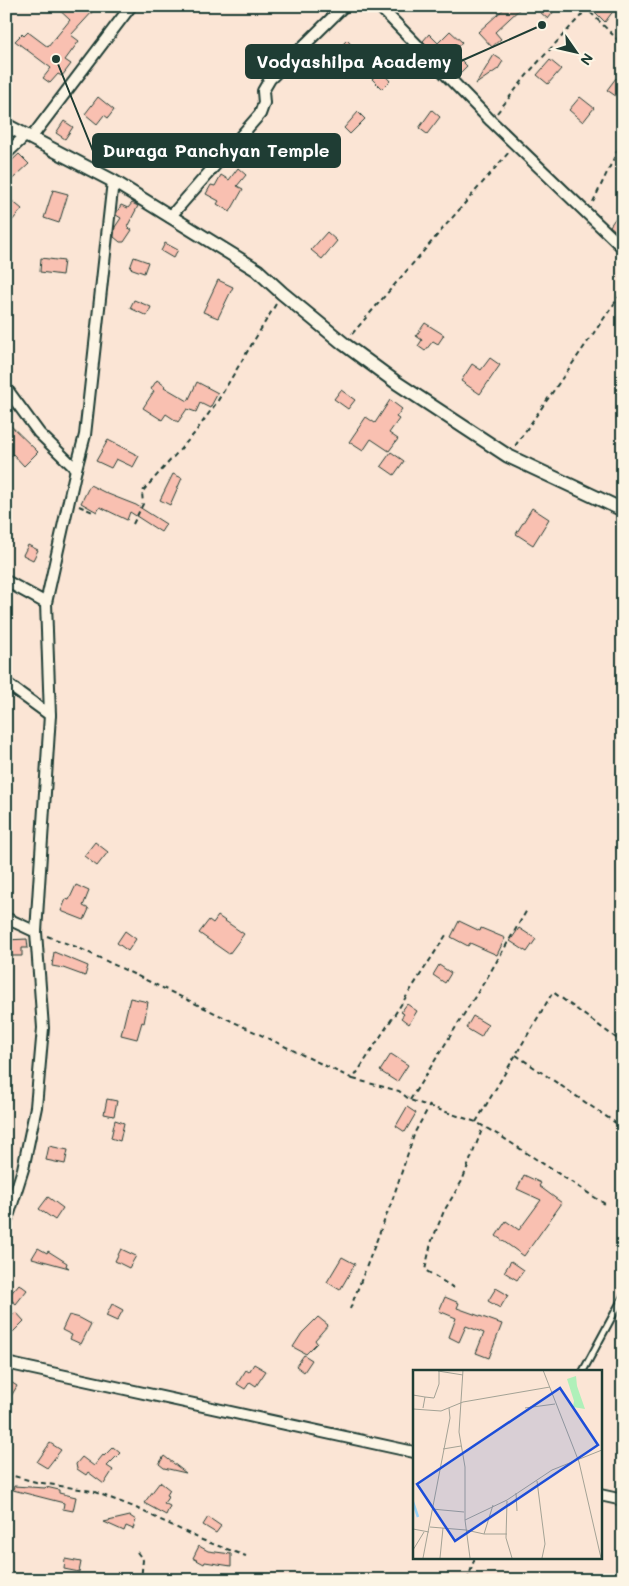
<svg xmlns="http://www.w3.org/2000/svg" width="629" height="1586" viewBox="0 0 629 1586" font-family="Mali,sans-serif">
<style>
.building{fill:#f9c0b1;stroke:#1f3d34}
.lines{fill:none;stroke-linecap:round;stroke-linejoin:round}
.service-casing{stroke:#1f3d34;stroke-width:9}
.minor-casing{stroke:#1f3d34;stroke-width:14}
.tertiary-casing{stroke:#1f3d34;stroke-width:16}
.path{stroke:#1f3d34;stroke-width:2;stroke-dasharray:5 4;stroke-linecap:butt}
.service{stroke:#fcf5e5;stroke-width:5}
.minor{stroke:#fcf5e5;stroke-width:10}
.tertiary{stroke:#fcf5e5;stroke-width:12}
.inset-river{fill:none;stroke:#99d4f9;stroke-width:2.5}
.inset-road{fill:none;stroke:#a3a295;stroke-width:1}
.view{fill:#1d4ed8;fill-opacity:0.15;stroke:#1d4ed8;stroke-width:2.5}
.inset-edge{fill:none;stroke:#1f3d34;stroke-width:2.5}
.leader{fill:none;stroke:#1f3d34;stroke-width:2}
.callout-dot{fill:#1f3d34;stroke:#fcf5e5;stroke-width:2}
.callout{fill:#1f3d34;stroke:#1f3d34;stroke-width:2}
.callout-label{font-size:18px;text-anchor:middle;font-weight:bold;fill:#fff}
</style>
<rect width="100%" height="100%" fill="#fbe5d5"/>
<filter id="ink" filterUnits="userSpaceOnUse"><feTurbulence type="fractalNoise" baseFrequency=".02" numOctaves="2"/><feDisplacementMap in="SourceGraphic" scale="10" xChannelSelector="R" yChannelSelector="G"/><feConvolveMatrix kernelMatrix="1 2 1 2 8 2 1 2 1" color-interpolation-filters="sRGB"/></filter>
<g filter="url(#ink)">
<g class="building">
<polygon points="55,6 90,6 94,10 71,35 79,41 65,60 71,64 62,76 58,74 50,83 43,78 51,68 15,41 22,34 24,36 28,32 48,47 70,20"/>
<polygon points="507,6 523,6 495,32 501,39 492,47 478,32"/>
<polygon points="533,6 558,6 548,19"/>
<polygon points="589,6 617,6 605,22"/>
<polygon points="450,31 462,42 453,52 467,66 457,76 423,41 429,34 438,43"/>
<polygon points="347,40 359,53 352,60 340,47"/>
<polygon points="494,55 503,61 498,69 476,84"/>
<polygon points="550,60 561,69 548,84 537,75"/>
<polygon points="380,70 390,81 382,89 372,79"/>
<polygon points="616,78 623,83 623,101 607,90"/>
<polygon points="98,97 114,110 108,118 104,115 97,124 85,114"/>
<polygon points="580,97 594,108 583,122 569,110"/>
<polygon points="432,110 440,117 427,134 419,128"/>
<polygon points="358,112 365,119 350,134 344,128"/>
<polygon points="64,121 73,127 65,139 56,133"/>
<polygon points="19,154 29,164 6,185 6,166"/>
<polygon points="238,168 246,175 237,186 243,189 230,212 217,204 219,201 206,194 211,185 215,186 221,175 229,180"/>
<polygon points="53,190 68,194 59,223 44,218"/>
<polygon points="6,196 22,209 6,228"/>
<polygon points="132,203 138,206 127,227 132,230 124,242 120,242 114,237 115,227 121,218 116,215 116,214 121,205 128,208"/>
<polygon points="623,207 623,237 610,226"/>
<polygon points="327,232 337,241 322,259 311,250"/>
<polygon points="165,243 178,250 173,258 161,251"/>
<polygon points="134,257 148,262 144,273 130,268"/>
<polygon points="41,258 64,261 62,275 40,272"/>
<polygon points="218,280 233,287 218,318 203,312"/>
<polygon points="134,300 151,307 147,316 130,308"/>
<polygon points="425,323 444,335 438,344 433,341 425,351 418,346 422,340 416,336"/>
<polygon points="490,358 500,365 480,394 461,381 472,364 481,370"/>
<polygon points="157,380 165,386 164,387 188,401 197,382 218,393 210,408 200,403 196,412 187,409 178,422 166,414 162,420 143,408 154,391 151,389"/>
<polygon points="341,390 355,400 348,409 334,399"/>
<polygon points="390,400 402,409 396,417 399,419 389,433 398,439 389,451 371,439 363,451 349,442 366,417 375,423"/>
<polygon points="6,421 38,452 24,466 13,454 11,456 6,451"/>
<polygon points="108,440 139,456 133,467 116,459 111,468 96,461"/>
<polygon points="391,452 404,461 394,475 381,466"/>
<polygon points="173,474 182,478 170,505 160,500"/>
<polygon points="90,485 108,494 136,505 166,524 161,532 130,512 127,520 100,507 97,512 81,503"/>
<polygon points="532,508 549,519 533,545 516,534"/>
<polygon points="28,545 38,550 33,560 23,555"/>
<polygon points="95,842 108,852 97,866 84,856"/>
<polygon points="76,885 89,891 83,906 89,909 84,920 61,911 66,899 69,900"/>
<polygon points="218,916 244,934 229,954 199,933 209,920 213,923"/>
<polygon points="459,921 480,931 481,928 505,938 497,955 470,943 468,946 451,937"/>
<polygon points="519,928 536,939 527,952 510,941"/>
<polygon points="125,931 136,939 128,951 117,943"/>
<polygon points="27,939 28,948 22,948 22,956 6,956 6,940"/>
<polygon points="54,952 88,966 85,976 63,968 52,966"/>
<polygon points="439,965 451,973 445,983 433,975"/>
<polygon points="130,998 148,1002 144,1023 142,1022 137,1039 121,1035"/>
<polygon points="407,1004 417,1011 409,1024 401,1018 404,1014 401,1012"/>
<polygon points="473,1016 488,1025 481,1037 466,1028"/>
<polygon points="391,1054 408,1065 397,1082 380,1071"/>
<polygon points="107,1099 117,1101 114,1116 104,1114"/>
<polygon points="407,1107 416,1113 405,1132 396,1126"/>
<polygon points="115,1120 124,1123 120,1141 111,1138"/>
<polygon points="49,1146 68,1150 65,1164 46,1160"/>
<polygon points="524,1175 541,1183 539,1186 562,1203 524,1256 496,1236 506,1221 519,1230 541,1200 517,1189"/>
<polygon points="48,1197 63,1208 55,1220 39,1209"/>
<polygon points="38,1248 47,1253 48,1251 67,1263 66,1266 69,1268 32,1258"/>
<polygon points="121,1249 136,1256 129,1268 115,1261"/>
<polygon points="342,1257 355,1264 340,1290 327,1282"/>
<polygon points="511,1261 524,1270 517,1280 504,1272"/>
<polygon points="19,1284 27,1290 16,1304 8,1297"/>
<polygon points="496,1288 508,1295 500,1308 488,1301"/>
<polygon points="445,1297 459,1303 457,1308 502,1324 489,1358 476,1353 484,1333 466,1326 459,1342 449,1337 456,1318 439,1311"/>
<polygon points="112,1304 123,1310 117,1321 106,1316"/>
<polygon points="16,1312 24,1321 13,1332 6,1324 6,1321"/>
<polygon points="69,1315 80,1318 91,1324 81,1344 70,1339 72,1335 62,1330"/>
<polygon points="318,1317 328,1325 315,1340 317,1343 306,1354 293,1347 302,1333"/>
<polygon points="304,1355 312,1360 304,1372 296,1366"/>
<polygon points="254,1364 266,1371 256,1386 250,1382 245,1389 237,1384 246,1370 249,1372"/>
<polygon points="6,1379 17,1386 6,1405"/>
<polygon points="50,1443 61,1450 47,1468 37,1462"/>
<polygon points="113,1447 120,1453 107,1466 113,1470 104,1484 88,1472 86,1475 77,1469 76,1464 82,1457 94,1466 103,1455 104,1456"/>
<polygon points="164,1456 186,1473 164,1468 159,1464"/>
<polygon points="160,1482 170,1490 167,1495 169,1496 164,1503 170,1506 166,1515 144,1503"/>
<polygon points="14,1486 45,1488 46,1487 59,1490 59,1493 76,1497 73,1511 63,1509 64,1503 13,1490"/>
<polygon points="130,1516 136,1520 133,1529 126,1526 124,1531 104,1522"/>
<polygon points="208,1517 221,1526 216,1533 203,1525"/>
<polygon points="199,1546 208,1551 231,1554 231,1566 205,1562 204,1564 193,1558"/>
<polygon points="65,1559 81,1562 79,1572 64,1569"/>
</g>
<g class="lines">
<g class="service-casing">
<polyline id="service" points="583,1371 623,1297"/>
</g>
<g class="minor-casing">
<g id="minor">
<polyline points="379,6 491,121 623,248"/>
<polyline points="31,138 131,6"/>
<polyline points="6,154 26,135"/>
<polyline points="170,217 260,114 264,103 263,91 270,79 344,6"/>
<polyline points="6,388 39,433 76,469"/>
<polyline points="6,581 46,603"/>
<polyline points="6,683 50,715"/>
<polyline points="6,918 36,932"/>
<polyline points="6,1223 23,1169 36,1107 43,1028 36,932 50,715 46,603 76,469 85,435 113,181"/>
<polyline points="6,1363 414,1452"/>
<polyline points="600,1495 623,1500"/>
</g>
</g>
<g class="tertiary-casing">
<polyline id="tertiary" points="6,125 113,181 257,270 282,293 344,344 397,383 508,456 623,510"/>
</g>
<g class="path">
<polyline points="584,6 623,45"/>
<polyline points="497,113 531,70 587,9"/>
<polyline points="593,202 623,139"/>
<polyline points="352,334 509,152"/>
<polyline points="515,446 623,291"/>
<polyline points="79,506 95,513"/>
<polyline points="133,524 143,504 142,492 194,434 217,402 276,304"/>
<polyline points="47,936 79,948 353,1079 448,932"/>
<polyline points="516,1055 623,1128"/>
<polyline points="353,1079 399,1091 410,1100 476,1122 502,1137 605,1204"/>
<polyline points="410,1100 488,976 527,910"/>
<polyline points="476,1122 553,992 623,1043"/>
<polyline points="454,1288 425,1270 431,1243 444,1211 462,1181 483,1127"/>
<polyline points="350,1309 392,1201 415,1132 430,1105"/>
<polyline points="6,1474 36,1482 92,1491 134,1507 202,1540 246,1556"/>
<polyline points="137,1552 143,1560 141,1580"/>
<polyline points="466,1580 469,1576 475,1557"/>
</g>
<use href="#service" class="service"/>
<use href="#minor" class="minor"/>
<use href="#tertiary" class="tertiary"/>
</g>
</g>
<g transform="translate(413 1370)">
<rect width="189" height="189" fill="#fbe5d5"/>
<path d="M 163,6 L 164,16 L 172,39 L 160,37 L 161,31 L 154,9 Z" fill="#aff0b9"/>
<path class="inset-river" d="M 0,132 L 5,147"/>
<path class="inset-road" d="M 50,0 L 46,62 L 52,97 L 52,150 L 57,188M 130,0 L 166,92 L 188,188M 25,1 L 50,5M 0,25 L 12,27 L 10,38M 12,27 L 21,28 L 26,14 L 26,1M 112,38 L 142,34M 0,39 L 28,41 L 50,32 L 137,17M 30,79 L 48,76M 124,111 L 132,174 L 129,188M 103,123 L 104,141M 94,131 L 93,168 L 99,188M 19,139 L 51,142M 52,150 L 94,130 L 139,100 L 189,80M 17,157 L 53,160M 0,159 L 16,162M 53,160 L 71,164 L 80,135M 71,164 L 94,164M 0,180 L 11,162M 10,188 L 37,48 L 36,38M 27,188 L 30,158"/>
<path class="view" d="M 147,18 L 185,75 L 42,171 L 4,114 Z"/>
<rect width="189" height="189" class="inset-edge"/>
</g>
<path class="leader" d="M542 25L461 61M56 59L93 151"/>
<g class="callout-dot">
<circle cx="542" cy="25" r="5"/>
<circle cx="56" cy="59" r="5"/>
</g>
<g class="callout">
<rect x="246" y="45" width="215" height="33" rx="5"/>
<rect x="93" y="134" width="247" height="33" rx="5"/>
</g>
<g class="callout-label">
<text x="354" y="68">Vodyashilpa Academy</text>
<text x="216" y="157">Duraga Panchyan Temple</text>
</g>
<rect width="629" height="1586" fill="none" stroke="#fcf5e5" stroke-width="25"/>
<rect x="12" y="12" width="604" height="1561" fill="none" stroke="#1f3d34" stroke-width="2" filter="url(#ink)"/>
<g transform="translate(576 52) rotate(124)" stroke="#fcf5e5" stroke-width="4" paint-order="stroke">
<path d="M0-4L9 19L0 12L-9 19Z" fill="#1f3d34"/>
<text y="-8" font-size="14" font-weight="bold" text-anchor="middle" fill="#1f3d34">N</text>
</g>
</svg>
